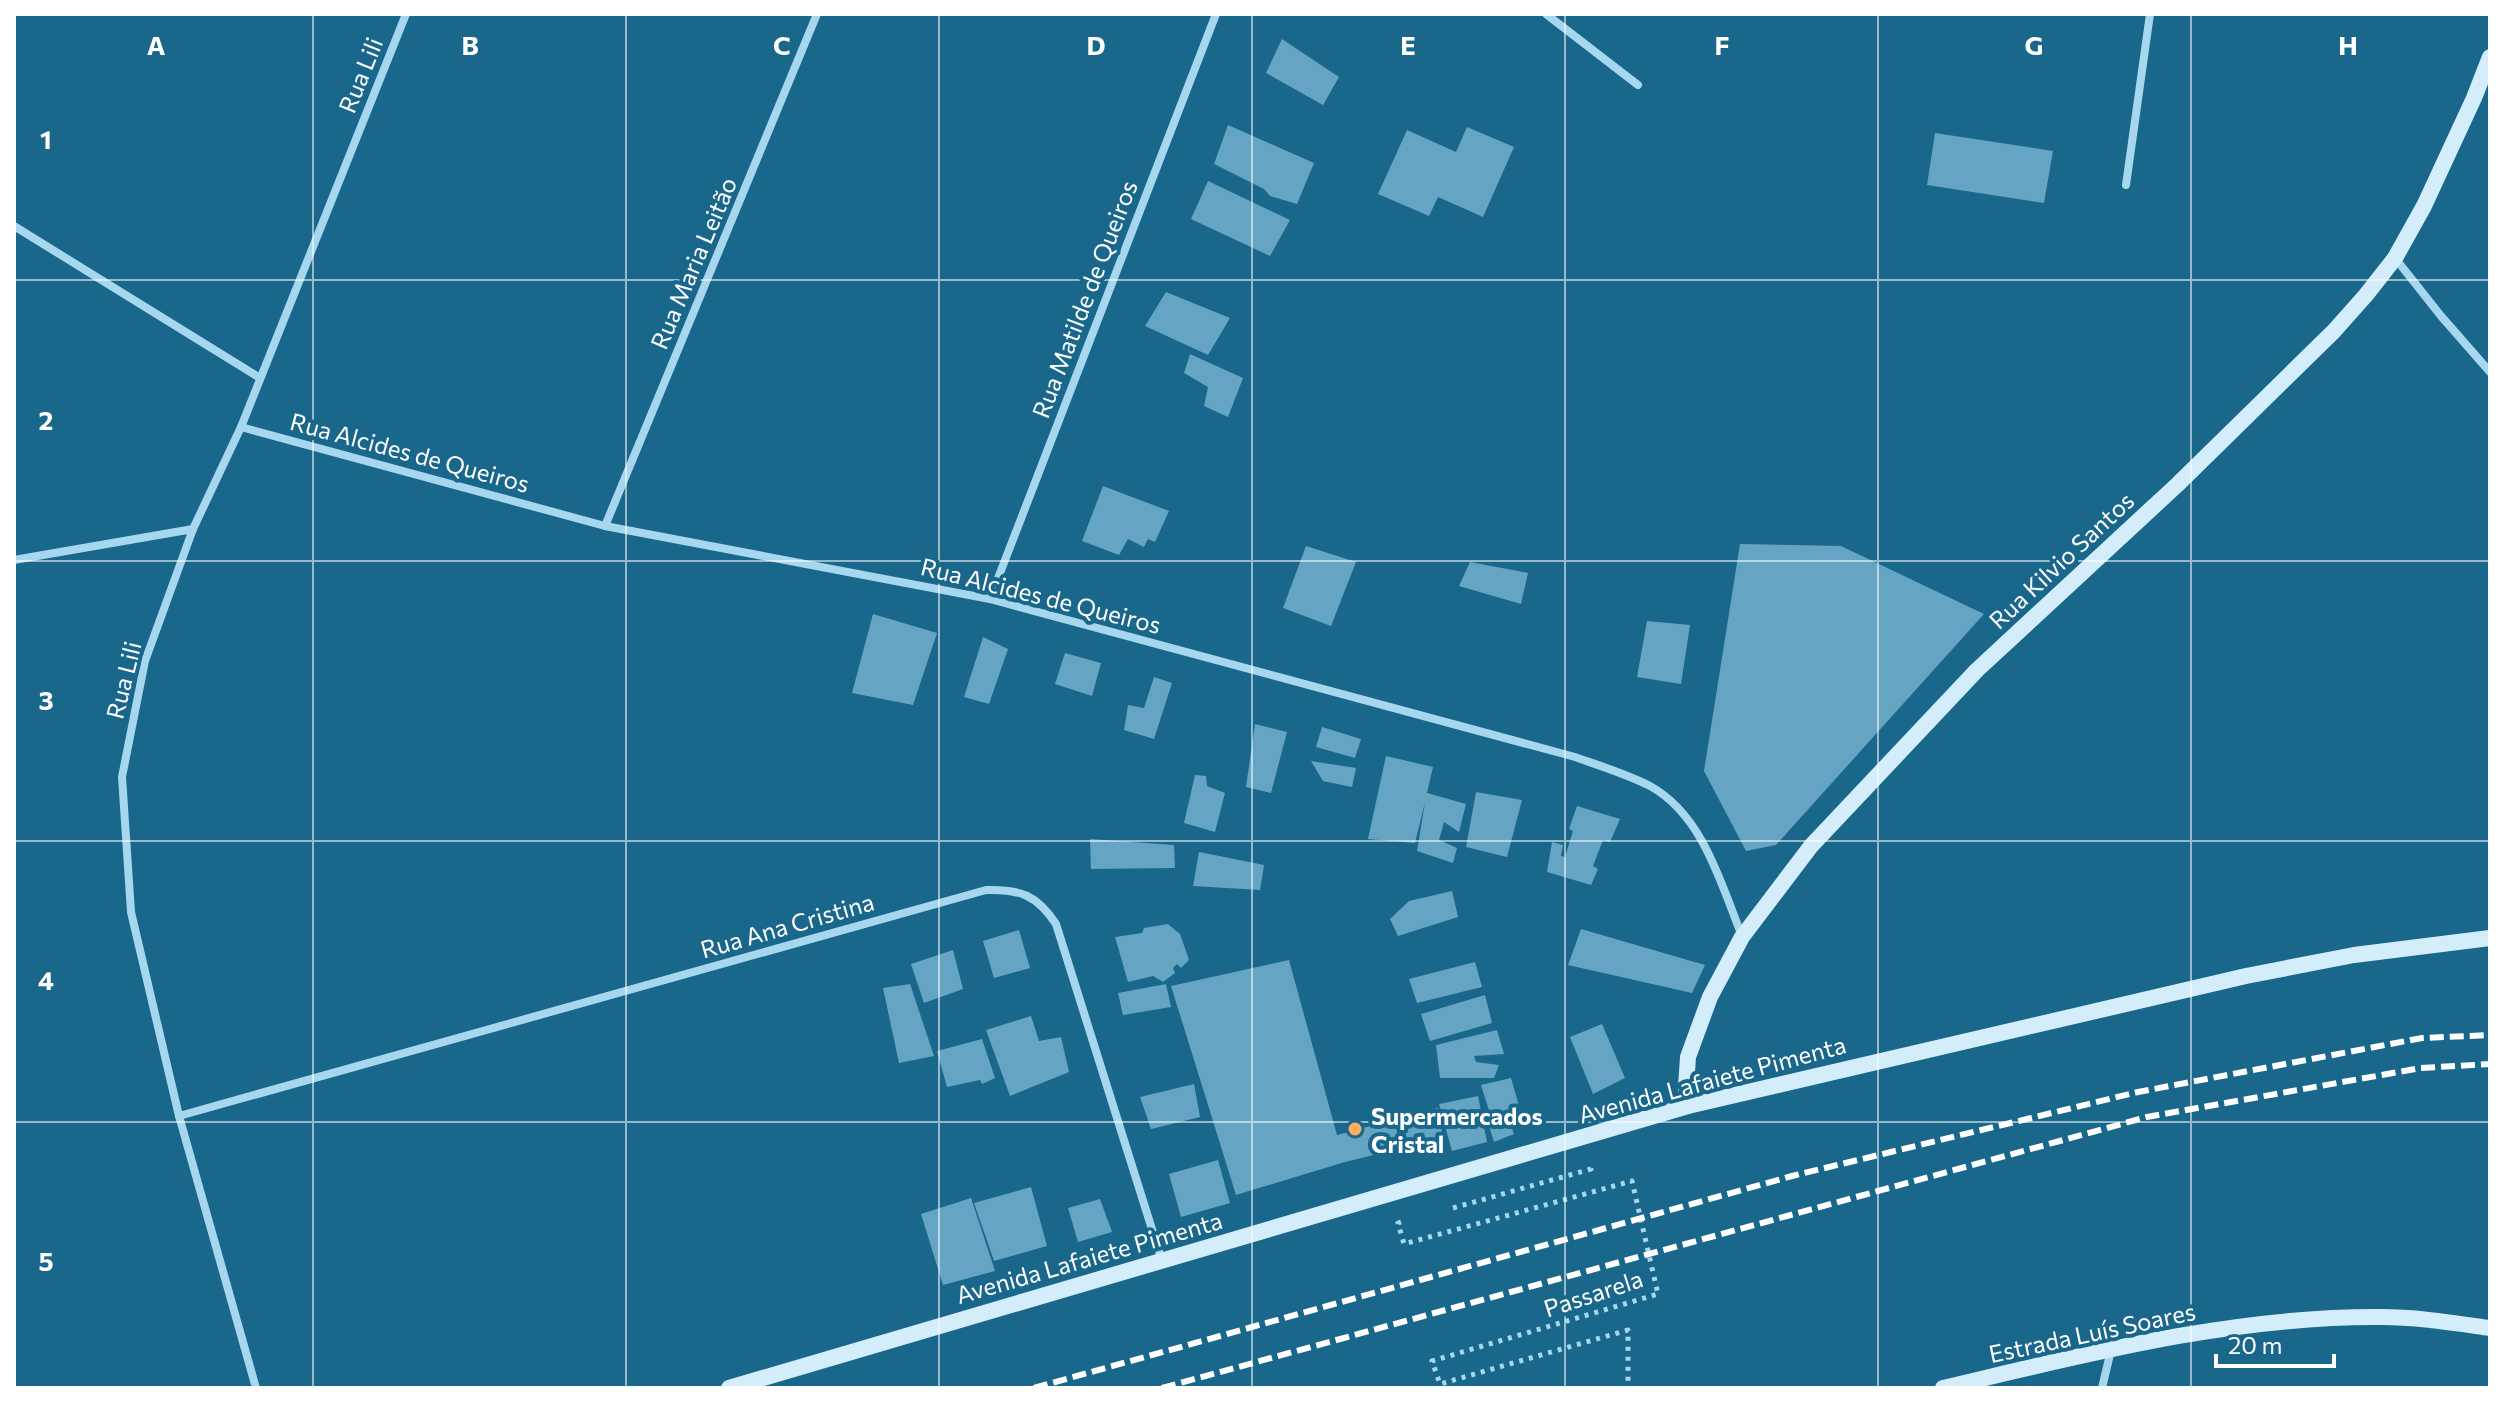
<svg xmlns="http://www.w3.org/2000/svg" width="2504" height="1402" viewBox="0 0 2504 1402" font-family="Commissioner,sans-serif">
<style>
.building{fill:#65a4c3}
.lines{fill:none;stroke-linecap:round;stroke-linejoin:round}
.path{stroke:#a6d7ee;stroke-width:5;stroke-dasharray:4 6;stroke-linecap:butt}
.street{stroke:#a6d7ee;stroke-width:8}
.secondary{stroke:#d3edfa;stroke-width:16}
.rail{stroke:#fff;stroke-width:6;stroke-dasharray:14 6;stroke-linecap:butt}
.grid{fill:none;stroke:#fff;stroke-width:2;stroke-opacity:0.55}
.poi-dot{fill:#ffad62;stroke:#1a678c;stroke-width:3}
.labels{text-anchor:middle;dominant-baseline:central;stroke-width:8;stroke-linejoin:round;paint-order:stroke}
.street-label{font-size:24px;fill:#fff;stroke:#1a678c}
.poi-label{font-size:24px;font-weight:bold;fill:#fff;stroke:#1a678c;text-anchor:start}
.grid-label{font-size:26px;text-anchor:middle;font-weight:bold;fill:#fff;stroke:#1a678c;stroke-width:8;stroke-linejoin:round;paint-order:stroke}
</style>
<rect width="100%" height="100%" fill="#1a678c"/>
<g class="building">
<polygon points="1282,39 1339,77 1323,105 1266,73"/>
<polygon points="1228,125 1314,163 1297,204 1270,196 1264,189 1214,164"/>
<polygon points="1467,127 1514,147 1483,217 1438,197 1429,216 1378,194 1407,130 1456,152"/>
<polygon points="1935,133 2053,151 2044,203 1927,185"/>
<polygon points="1208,181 1290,220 1270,256 1191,219"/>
<polygon points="1166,292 1230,318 1208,355 1145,326"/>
<polygon points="1190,354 1243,378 1228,417 1204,406 1208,387 1184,373"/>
<polygon points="1103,486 1169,511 1155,542 1148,539 1144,547 1128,539 1119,555 1082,541"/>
<polygon points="1740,544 1841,546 1984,614 1776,845 1746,851 1704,771"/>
<polygon points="1306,546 1356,562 1331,626 1283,608"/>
<polygon points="1470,562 1528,573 1521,604 1459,586"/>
<polygon points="873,614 937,633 913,705 852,693"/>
<polygon points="1647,621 1690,625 1681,684 1637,677"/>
<polygon points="983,637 1008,649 989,704 964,697"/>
<polygon points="1065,653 1101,663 1092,696 1055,684"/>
<polygon points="1154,677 1172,683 1154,739 1124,730 1128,705 1144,708"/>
<polygon points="1255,724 1287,732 1271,793 1246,787"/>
<polygon points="1322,727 1361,739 1355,758 1316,747"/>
<polygon points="1386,756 1433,767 1427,793 1466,804 1459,832 1444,822 1439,840 1457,848 1453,863 1417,851 1425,802 1415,843 1368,839"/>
<polygon points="1311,761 1356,768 1352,787 1323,781"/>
<polygon points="1195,775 1206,776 1207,786 1225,793 1215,832 1184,823"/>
<polygon points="1476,792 1522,800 1507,857 1466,847"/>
<polygon points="1577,806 1620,819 1610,842 1603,840 1593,866 1598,869 1591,885 1547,872 1552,842 1563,845 1561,856 1565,857 1573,831 1569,829"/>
<polygon points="1090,839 1174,845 1175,868 1091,869"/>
<polygon points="1199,852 1264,865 1260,890 1193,886"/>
<polygon points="1452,891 1458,917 1398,936 1390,919 1409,901"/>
<polygon points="1168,924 1180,934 1189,960 1181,968 1177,964 1173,968 1175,973 1163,982 1153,976 1128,982 1115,937 1142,933 1144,928"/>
<polygon points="1581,929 1705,965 1692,993 1568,965"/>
<polygon points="1019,930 1030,968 994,978 983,941"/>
<polygon points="953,950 963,989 924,1003 911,964"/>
<polygon points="1289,960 1337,1135 1438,1108 1443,1138 1345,1162 1236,1195 1171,986"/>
<polygon points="1475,962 1482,987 1417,1003 1409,979"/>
<polygon points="910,984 934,1056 899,1063 883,988"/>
<polygon points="1166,984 1171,1007 1123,1015 1118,993"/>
<polygon points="1485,995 1492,1023 1430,1041 1421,1014"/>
<polygon points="1031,1016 1039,1041 1061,1037 1069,1072 1010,1096 986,1030"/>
<polygon points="1602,1024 1625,1078 1593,1094 1570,1037"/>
<polygon points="1497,1030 1504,1054 1474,1056 1476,1062 1499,1065 1494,1078 1440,1078 1436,1045"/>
<polygon points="982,1039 995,1078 982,1084 980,1080 947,1087 937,1051"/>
<polygon points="1511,1078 1521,1113 1492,1120 1481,1085"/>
<polygon points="1194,1084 1200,1117 1151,1129 1140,1097"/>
<polygon points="1478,1096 1487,1142 1452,1151 1439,1104"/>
<polygon points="1509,1120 1514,1134 1494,1142 1489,1126"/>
<polygon points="1218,1160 1230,1203 1181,1217 1169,1174"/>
<polygon points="1031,1187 1047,1246 994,1261 974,1203"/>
<polygon points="971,1198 995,1271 943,1285 921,1214"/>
<polygon points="1100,1199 1112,1232 1078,1242 1068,1208"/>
</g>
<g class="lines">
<g class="path">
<polyline points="1453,1208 1591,1169 1590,1163"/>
<polyline points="1401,1222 1398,1223 1404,1244 1632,1181 1658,1294 1432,1361 1440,1384 1628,1330 1628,1388"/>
</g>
<g class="street">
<polyline points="1546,14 1638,85"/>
<polyline points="2126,185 2150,14"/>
<polyline points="14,226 260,378"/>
<polyline points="2395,258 2441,316 2490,372"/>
<path d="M 241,427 L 605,526 L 990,599 L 1575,757 C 1600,766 1627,774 1650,786 C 1703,815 1721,884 1742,936"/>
<polyline points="605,526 817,14"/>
<polyline points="14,560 193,529"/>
<polyline points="990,599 1216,14"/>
<path d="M 179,1116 L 986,890 C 1020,889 1037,895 1056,924 L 1162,1261"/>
<polyline points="256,1388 179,1116 131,912 122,777 145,661 193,529 241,427 406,14"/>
<polyline points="2102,1388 2111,1350"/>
</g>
<g class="secondary">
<polyline points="1688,1106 1686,1087 1688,1057 1710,997 1742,937 1811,846 1977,670 2178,484 2334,331 2366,295 2395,258 2424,206 2474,98 2490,57"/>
<polyline points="729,1388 1688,1106 2246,976 2354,955 2490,938"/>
<path d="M 1943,1388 C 2087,1354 2232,1316 2381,1317 C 2417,1317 2454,1323 2490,1328"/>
</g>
<g class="rail">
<polyline points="1034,1388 1792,1176 2138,1092 2422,1038 2490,1035"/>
<polyline points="1162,1388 2147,1117 2421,1068 2490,1064"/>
</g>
</g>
<path class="grid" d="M 313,14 L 313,1388M 626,14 L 626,1388M 939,14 L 939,1388M 1252,14 L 1252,1388M 1565,14 L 1565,1388M 1878,14 L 1878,1388M 2191,14 L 2191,1388M 14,280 L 2490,280M 14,561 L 2490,561M 14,841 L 2490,841M 14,1122 L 2490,1122"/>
<circle class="poi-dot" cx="1355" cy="1129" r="8"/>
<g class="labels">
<g class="street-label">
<text transform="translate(360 75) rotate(-68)">Rua Lili</text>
<text transform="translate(693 263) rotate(-67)">Rua Maria Leitão</text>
<text transform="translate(1084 299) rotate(-69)">Rua Matilde de Queiros</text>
<text transform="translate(410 452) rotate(15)">Rua Alcides de Queiros</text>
<text transform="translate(2061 560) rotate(-43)">Rua Kilvio Santos</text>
<text transform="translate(1041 595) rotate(14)">Rua Alcides de Queiros</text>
<text transform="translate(123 680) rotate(-76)">Rua Lili</text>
<text transform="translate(787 925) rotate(-16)">Rua Ana Cristina</text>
<text transform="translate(1712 1079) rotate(-15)">Avenida Lafaiete Pimenta</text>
<text transform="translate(1089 1257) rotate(-16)">Avenida Lafaiete Pimenta</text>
<text transform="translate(1593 1293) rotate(-18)">Passarela</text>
<text transform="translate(2092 1332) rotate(-12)">Estrada Luís Soares</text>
</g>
<g class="poi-label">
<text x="1371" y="1115">Supermercados<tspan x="1371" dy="28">Cristal</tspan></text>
</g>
</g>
<g class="grid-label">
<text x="156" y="55">A</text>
<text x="470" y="55">B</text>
<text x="782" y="55">C</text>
<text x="1096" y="55">D</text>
<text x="1408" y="55">E</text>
<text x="1722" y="55">F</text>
<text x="2034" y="55">G</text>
<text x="2348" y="55">H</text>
<text x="46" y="149">1</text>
<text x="46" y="430">2</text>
<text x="46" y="710">3</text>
<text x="46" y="990">4</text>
<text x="46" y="1271">5</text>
</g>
<rect width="2504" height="1402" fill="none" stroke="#ffffff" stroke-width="32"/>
<path d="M2216 1354v12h118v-12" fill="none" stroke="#ffffff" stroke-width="4"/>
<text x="2228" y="1354" font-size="24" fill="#ffffff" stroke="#1a678c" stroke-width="6" paint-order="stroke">20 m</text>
</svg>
